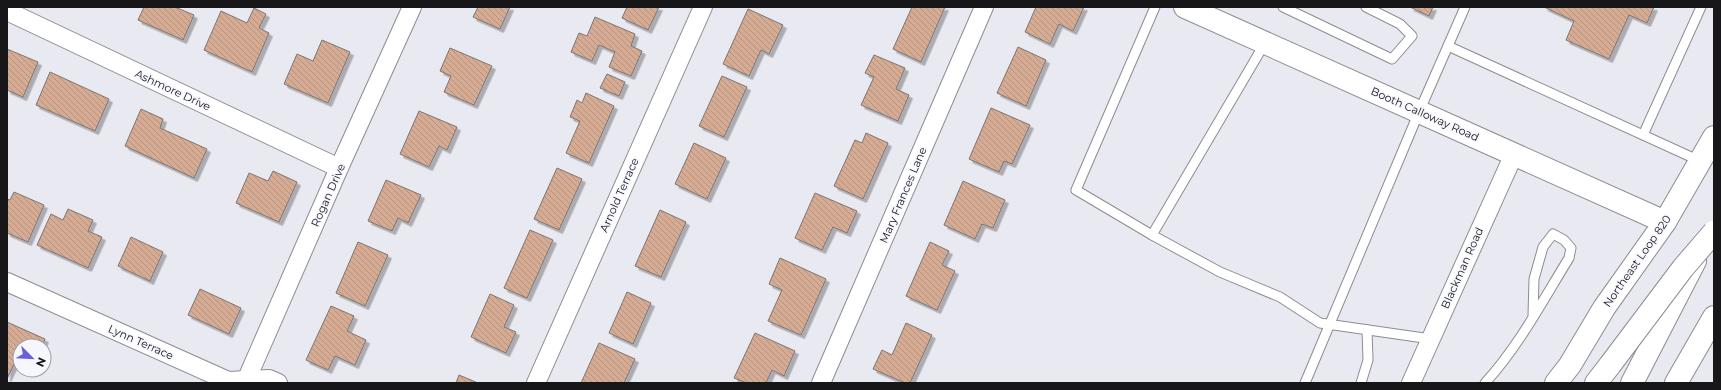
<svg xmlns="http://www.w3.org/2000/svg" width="1721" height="390" viewBox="0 0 1721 390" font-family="Montserrat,sans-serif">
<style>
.building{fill:url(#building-back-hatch);stroke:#7b7471;filter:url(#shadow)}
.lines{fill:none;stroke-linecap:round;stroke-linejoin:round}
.service-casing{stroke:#8c8c93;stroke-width:11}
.minor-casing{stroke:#8c8c93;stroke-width:20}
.tertiary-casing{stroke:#8c8c93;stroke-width:24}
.secondary-casing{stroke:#8c8c93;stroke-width:24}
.motorway-casing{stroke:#8c8c93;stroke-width:24}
.service{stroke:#fff;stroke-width:9}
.minor{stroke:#fff;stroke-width:18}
.tertiary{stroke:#fff;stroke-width:22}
.secondary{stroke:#fff;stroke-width:22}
.motorway{stroke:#fff;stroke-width:22}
.motorway-bridge-casing{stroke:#8c8c93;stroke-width:24;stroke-linecap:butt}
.motorway-bridge{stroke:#fff;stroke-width:22}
.labels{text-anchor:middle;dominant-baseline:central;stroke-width:3;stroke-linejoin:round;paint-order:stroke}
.street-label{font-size:11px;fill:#17171a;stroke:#f6f7fe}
</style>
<defs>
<pattern id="building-back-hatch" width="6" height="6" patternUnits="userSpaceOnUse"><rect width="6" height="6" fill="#d6ab93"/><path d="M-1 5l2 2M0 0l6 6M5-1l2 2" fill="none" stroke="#b7927e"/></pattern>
<filter id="shadow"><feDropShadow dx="3.5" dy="3.5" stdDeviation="0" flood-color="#0004"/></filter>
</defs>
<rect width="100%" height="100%" fill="#e9e9f1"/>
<g class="building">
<polygon points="144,7 175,7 194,15 183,40 138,20"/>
<polygon points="478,7 510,7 500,29 473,17"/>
<polygon points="627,7 659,7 648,30 622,18"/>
<polygon points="912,7 945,7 921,62 893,49"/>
<polygon points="1036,7 1084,7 1073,31 1059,24 1050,44 1025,32"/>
<polygon points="1410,7 1433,7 1429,16"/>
<polygon points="1544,7 1654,7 1647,23 1629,15 1609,59 1566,40 1574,21"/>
<polygon points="254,8 266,14 259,28 269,33 252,72 204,50 221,11 247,23"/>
<polygon points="748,9 783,25 769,54 761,50 749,76 723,64"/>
<polygon points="595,17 635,34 631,46 642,51 631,76 609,67 615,52 599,45 592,61 571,52 579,33 587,36"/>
<polygon points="322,40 350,52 328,103 284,84 297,54 313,61"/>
<polygon points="1018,47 1046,60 1026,106 997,93"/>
<polygon points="450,48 492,66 474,105 444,92 451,76 440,71"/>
<polygon points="7,49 38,62 23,97 7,90"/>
<polygon points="874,55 905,68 896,89 909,95 898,121 861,105 874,77 865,73"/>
<polygon points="50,72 109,99 95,131 36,105"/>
<polygon points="607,74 625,82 619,96 600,88"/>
<polygon points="722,76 747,87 724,137 699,126"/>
<polygon points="586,93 614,106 589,163 566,153 580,121 570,117 577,100 582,103"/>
<polygon points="991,108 1030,125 1012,164 1004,161 999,172 969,159"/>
<polygon points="141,109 163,119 160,128 207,149 194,178 125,146"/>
<polygon points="419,111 457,127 447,150 439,146 429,167 400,154"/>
<polygon points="866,133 888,143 863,199 834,186 855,140 862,143"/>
<polygon points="694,143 726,158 707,199 675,184"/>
<polygon points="557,168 582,179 559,230 534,219"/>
<polygon points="273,171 297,182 279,222 236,203 249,173 268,181"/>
<polygon points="386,180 421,195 408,223 398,218 392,231 368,221"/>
<polygon points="963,181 1005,200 993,228 982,224 975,239 944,225"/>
<polygon points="14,192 44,205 28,242 7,233 7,199 10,200"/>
<polygon points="815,193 857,211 847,233 833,227 822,250 795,238"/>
<polygon points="68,209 93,220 88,231 102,237 88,268 37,245 51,214 63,220"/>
<polygon points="660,210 686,222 661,277 635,266"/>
<polygon points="530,230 553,240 527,298 504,288"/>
<polygon points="131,237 163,252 150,281 118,266"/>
<polygon points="358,242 388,255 365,306 336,293"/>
<polygon points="930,242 949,251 942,265 955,271 937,310 906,296"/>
<polygon points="780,258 826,279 801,335 768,321 782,290 769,284"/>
<polygon points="200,289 241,308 229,334 188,315"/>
<polygon points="627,292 651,303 633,344 609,333"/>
<polygon points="490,294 514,305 504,327 516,332 506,353 471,337"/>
<polygon points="331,306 354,316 347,331 366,340 355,365 335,356 328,370 306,360"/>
<polygon points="7,322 45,339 42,346 20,346 20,365 15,362 7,379"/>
<polygon points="906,323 932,335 910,383 905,383 873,369 882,350 892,355"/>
<polygon points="755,333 795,351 784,376 772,370 766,383 747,383 734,378"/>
<polygon points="599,343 635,359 624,383 581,383"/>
<polygon points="459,375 478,383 456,383"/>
</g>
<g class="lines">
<g class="service-casing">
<g id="service">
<polyline points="1283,7 1392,59 1412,36 1400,24 1366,7"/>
<polyline points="1265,43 1152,235 1220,272 1280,297 1320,323 1431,339"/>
<polyline points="1448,46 1700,161"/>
<polyline points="1643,135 1701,7"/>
<polyline points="1152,235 1076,190 1155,7"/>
<polyline points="1305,383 1419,112 1465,7"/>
<polyline points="1361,383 1368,360 1367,330"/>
<path d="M 1485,383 C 1519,346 1543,300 1569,258 L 1571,248 L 1564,240 L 1553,234 L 1543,247 L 1534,279 L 1533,315"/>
</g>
</g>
<g class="minor-casing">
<g id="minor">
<polyline points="7,11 339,168"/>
<polyline points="7,282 228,381 269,379 278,383"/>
<polyline points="245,383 339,168 412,7"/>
<polyline points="536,383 703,7"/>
<polyline points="821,383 984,7"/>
<polyline points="1411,383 1514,154"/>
</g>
</g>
<g class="tertiary-casing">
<polyline id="tertiary" points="1185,7 1665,222"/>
</g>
<g class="secondary-casing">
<polyline id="secondary" points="1556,383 1570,365 1604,308 1665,222 1714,137"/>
</g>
<g class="motorway-casing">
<g id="motorway">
<polyline points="1596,383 1610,365"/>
<polyline points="1632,383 1695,261"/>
<polyline points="1676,383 1714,317"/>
</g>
</g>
<use href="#service" class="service"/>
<use href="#minor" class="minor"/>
<use href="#tertiary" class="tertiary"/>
<use href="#secondary" class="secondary"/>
<use href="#motorway" class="motorway"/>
<g class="motorway-bridge-casing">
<polyline id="motorway-bridge" points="1610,365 1683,268 1714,232"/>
</g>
<use href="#motorway-bridge" class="motorway-bridge"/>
</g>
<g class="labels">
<g class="street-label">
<text transform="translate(173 90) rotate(25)">Ashmore Drive</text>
<text transform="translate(1425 114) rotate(24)">Booth Calloway Road</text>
<text transform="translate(328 195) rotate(-66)">Rogan Drive</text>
<text transform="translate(619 195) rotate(-66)">Arnold Terrace</text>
<text transform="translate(903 195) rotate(-67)">Mary Frances Lane</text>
<text transform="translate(1637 261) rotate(-55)">Northeast Loop 820</text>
<text transform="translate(1462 268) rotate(-66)">Blackman Road</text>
<text transform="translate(141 342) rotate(24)">Lynn Terrace</text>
</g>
</g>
<rect width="1721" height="390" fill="none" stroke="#17171a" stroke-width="16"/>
<g transform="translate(32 358) rotate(114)"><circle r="19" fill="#f6f7fe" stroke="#9d9da3"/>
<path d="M0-3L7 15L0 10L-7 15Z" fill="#6b5fd9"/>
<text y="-6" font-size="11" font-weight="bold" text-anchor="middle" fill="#17171a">N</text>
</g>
</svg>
